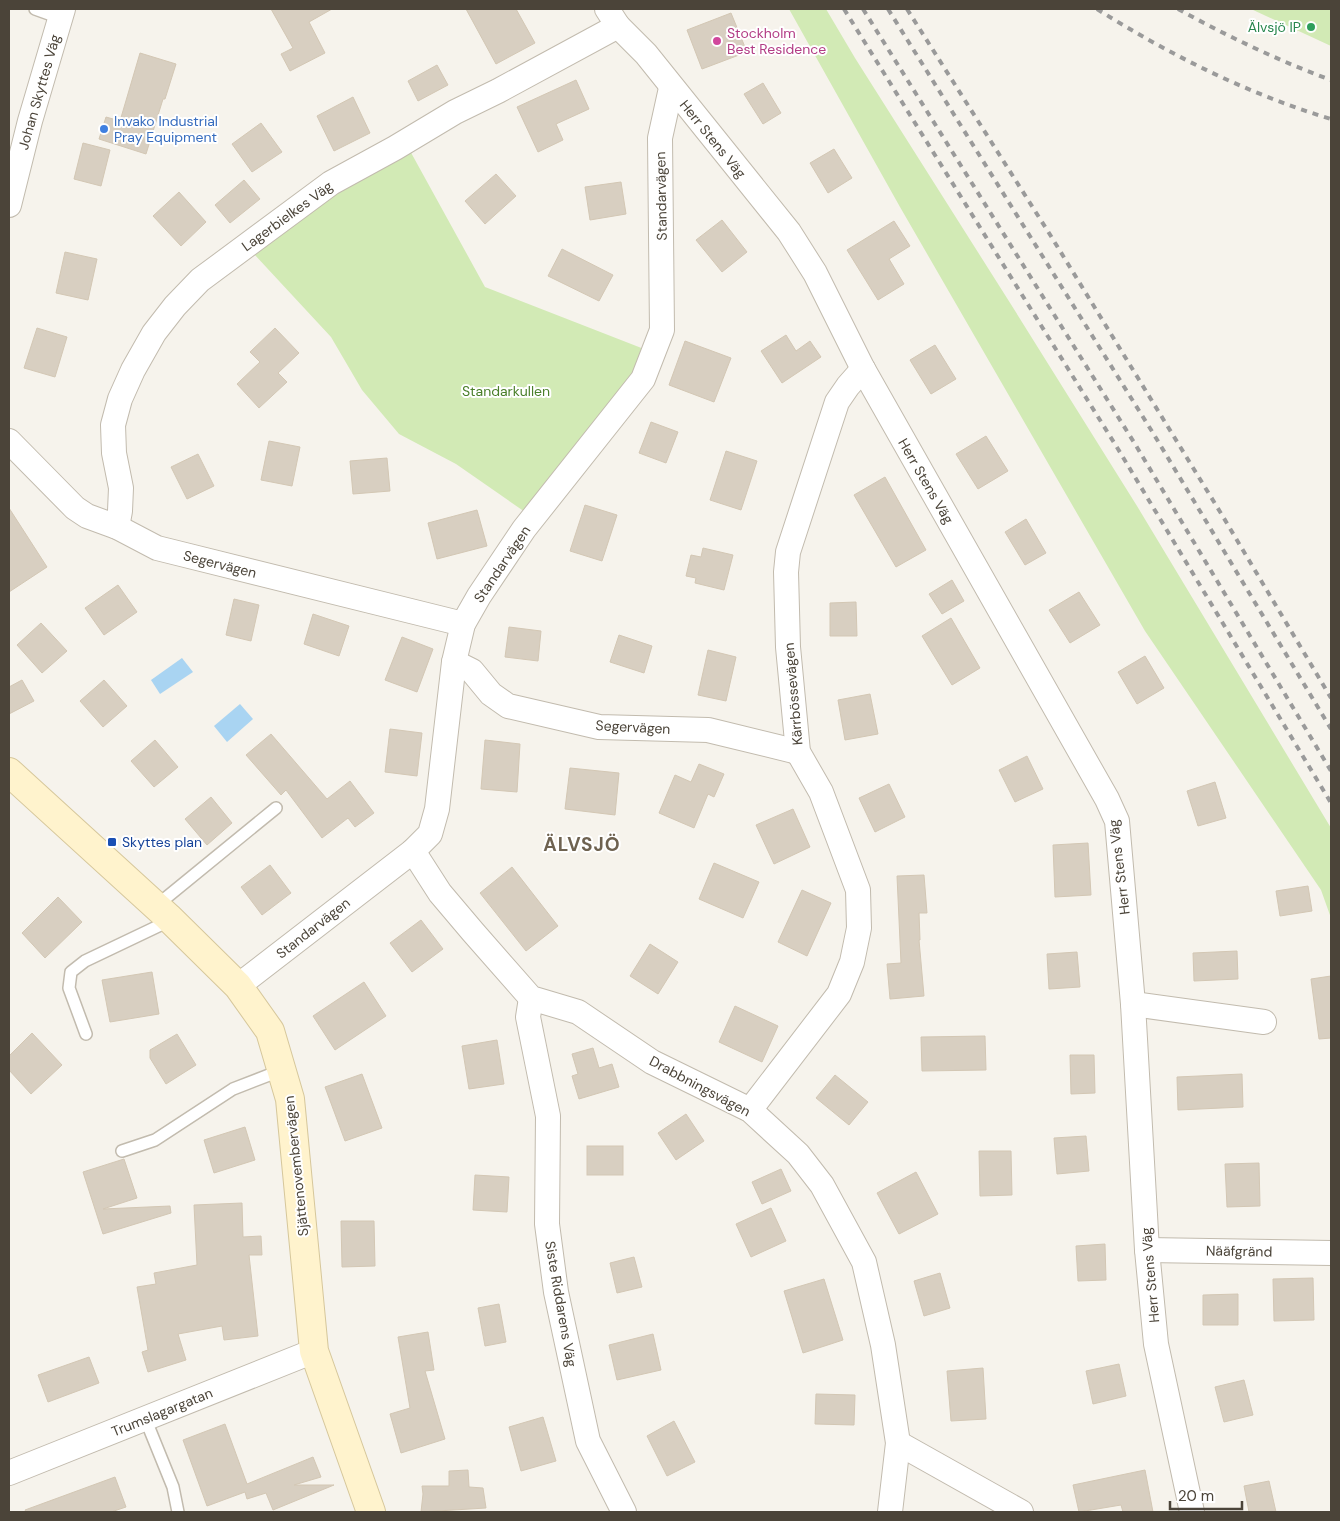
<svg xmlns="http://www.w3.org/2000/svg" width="1340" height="1521" viewBox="0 0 1340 1521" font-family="'DM Sans',sans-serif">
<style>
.green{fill:#d2eab5}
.water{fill:#a9d4f2}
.building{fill:#d8cfc1;stroke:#d3c7b4}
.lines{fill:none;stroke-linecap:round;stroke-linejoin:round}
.lane-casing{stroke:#c2bbae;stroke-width:14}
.street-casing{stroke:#c2bbae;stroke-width:26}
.secondary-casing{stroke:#d6c79b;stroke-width:30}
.lane{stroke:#fff;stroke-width:11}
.street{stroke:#fff;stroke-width:24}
.secondary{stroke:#fff3cd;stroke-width:28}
.rail{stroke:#9a9a9a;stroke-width:4;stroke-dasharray:6 6;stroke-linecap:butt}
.leisure-dot{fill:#2e9e5b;stroke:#fff;stroke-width:2}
.hotel-dot{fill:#d1479c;stroke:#fff;stroke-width:2}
.shop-dot{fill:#3f7fe0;stroke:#fff;stroke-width:2}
.transit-dot{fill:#1a4fb4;stroke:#fff;stroke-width:2}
.labels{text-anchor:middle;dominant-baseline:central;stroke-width:4;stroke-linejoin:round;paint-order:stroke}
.leisure-label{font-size:14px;fill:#27864d;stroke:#fff;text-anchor:end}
.hotel-label{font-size:14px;fill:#b23c85;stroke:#fff;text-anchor:start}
.street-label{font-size:14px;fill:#4b4439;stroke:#fff}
.shop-label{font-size:14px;fill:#366cbe;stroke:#fff;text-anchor:start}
.park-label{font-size:14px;fill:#4a7f2a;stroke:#fff}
.transit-label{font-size:14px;fill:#164399;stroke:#fff;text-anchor:start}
.district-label{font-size:19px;font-weight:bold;letter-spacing:1px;fill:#6e6250;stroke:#fff}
</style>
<rect width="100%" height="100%" fill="#f6f3ec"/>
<g class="green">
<polygon points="789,9 826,9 855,58 1012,306 1137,506 1331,828 1331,918 1321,890 1145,631 900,207"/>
<polygon points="1251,9 1331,9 1331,46"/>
<polygon points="409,149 485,287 644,349 632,382 525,512 456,464 399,434 362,390 331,337 253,253 340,191"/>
</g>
<g class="water">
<polygon points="182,658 193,672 160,694 151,680"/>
<polygon points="240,704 253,719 227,742 214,726"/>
</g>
<g class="building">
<polygon points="271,9 332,9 309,22 325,53 290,71 281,54 293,48"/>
<polygon points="466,9 516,9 535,43 496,64"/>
<polygon points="731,13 747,52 702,69 687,30"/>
<polygon points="140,53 176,64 165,99 163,99 146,154 99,139 106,117 120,121"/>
<polygon points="437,65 448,85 418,101 408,81"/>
<polygon points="576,80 589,109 556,124 563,140 538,152 517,107"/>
<polygon points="763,83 781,113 763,124 744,94"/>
<polygon points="353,97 370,133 334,151 317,116"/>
<polygon points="261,123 282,152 252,172 232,144"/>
<polygon points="83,143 110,150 101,186 74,179"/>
<polygon points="834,149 852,178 828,193 810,163"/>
<polygon points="496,174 516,196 485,224 465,201"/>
<polygon points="244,180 260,199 230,223 215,205"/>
<polygon points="621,182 626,214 590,220 585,187"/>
<polygon points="179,192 206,222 181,246 153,216"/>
<polygon points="722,220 747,252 722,272 696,240"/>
<polygon points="894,221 910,246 889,259 904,284 878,300 847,250"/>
<polygon points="562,249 613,275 599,301 548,276"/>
<polygon points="65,252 97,259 88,300 56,293"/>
<polygon points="37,328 67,337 55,377 24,368"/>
<polygon points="275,328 299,353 278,373 287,382 259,408 237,384 260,362 250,352"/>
<polygon points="786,335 796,351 810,341 821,357 782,383 761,351"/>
<polygon points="685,341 731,358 714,402 669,385"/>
<polygon points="935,345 956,379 931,394 910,360"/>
<polygon points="651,422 678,432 666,463 639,453"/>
<polygon points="986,436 1008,471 978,489 956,454"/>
<polygon points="269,441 300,447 292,486 261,480"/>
<polygon points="726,451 757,461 741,510 710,500"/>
<polygon points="198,454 214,486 187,499 171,467"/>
<polygon points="387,458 390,491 353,494 350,461"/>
<polygon points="885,477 926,550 896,567 854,495"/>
<polygon points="585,505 617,515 602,561 570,551"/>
<polygon points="9,508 47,567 9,592"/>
<polygon points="477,510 487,546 437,559 428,523"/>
<polygon points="1026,519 1046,553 1025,565 1005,532"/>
<polygon points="703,548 733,555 724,590 695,583 696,578 686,576 691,555 701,557"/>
<polygon points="952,580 964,601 942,614 929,594"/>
<polygon points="118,585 137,612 104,635 85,608"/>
<polygon points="1079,592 1100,625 1070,643 1049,610"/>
<polygon points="234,599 259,605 251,641 226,635"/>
<polygon points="856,602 857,636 830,636 830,603"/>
<polygon points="313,614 349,626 339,656 304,644"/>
<polygon points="951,618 980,668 952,685 922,636"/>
<polygon points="41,623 67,651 42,673 17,645"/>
<polygon points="509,627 541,631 538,661 505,657"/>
<polygon points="619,635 652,646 644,673 610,662"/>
<polygon points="402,637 433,649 417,692 385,680"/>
<polygon points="708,650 736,657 726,701 698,695"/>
<polygon points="1145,656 1164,688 1137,704 1118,672"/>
<polygon points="22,680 34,701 9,714 9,687"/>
<polygon points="104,680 127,706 103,727 80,701"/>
<polygon points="870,694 878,734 845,740 838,700"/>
<polygon points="390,729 422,733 417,776 385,772"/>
<polygon points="271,734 327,799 350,781 374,813 355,827 348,818 322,838 286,790 281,795 246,755"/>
<polygon points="155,740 178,767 154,787 131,761"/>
<polygon points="485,740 520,744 517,792 481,789"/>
<polygon points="1027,756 1043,789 1015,802 999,770"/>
<polygon points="699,764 724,774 714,797 708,794 694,828 659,813 675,775 691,782"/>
<polygon points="570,768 619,773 615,815 565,809"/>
<polygon points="1215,782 1226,818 1198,826 1187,791"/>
<polygon points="889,784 905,817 875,832 859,798"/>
<polygon points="211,797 232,823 207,845 185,819"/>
<polygon points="793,809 810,847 774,864 756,825"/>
<polygon points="1088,843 1091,895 1055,897 1053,845"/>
<polygon points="714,863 759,882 743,918 699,899"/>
<polygon points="270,865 291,893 262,915 241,887"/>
<polygon points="512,867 558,926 526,951 480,893"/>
<polygon points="924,875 927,913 919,913 920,940 919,940 924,996 890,999 887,964 901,963 897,876"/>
<polygon points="1308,886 1312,911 1280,916 1276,891"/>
<polygon points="802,890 831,903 807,956 778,942"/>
<polygon points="58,897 82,922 45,958 22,933"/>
<polygon points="421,920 443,949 412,972 390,943"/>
<polygon points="650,944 678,962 658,994 630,976"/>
<polygon points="1237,951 1238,979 1194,981 1193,953"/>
<polygon points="1077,952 1080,987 1049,989 1047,954"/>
<polygon points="152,972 159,1014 110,1022 102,980"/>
<polygon points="1331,976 1331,1038 1319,1039 1311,979"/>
<polygon points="364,982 386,1016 335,1050 313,1016"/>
<polygon points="735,1006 778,1026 762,1062 719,1042"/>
<polygon points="32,1033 62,1065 31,1094 9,1070 9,1056"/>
<polygon points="177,1034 196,1065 166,1084 150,1058 150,1050"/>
<polygon points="985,1036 986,1070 922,1071 921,1037"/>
<polygon points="497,1040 504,1084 469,1089 462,1046"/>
<polygon points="593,1048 599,1068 612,1064 619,1087 579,1099 572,1076 578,1074 572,1054"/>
<polygon points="1070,1055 1094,1055 1095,1093 1071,1094"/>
<polygon points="362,1074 382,1128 345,1141 325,1087"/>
<polygon points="1242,1074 1243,1107 1178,1110 1177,1077"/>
<polygon points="835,1075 868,1102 849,1125 816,1098"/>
<polygon points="686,1114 704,1141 676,1160 658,1133"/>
<polygon points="245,1127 255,1160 214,1173 204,1140"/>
<polygon points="1086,1136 1089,1171 1057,1174 1054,1138"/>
<rect x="587" y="1146" width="36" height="29"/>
<polygon points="979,1151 1011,1151 1012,1195 980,1196"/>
<polygon points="124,1159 137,1198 103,1209 170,1206 171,1213 103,1234 83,1172"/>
<polygon points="1259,1163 1260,1206 1227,1207 1225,1164"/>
<polygon points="781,1169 791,1191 762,1204 752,1182"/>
<polygon points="916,1172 938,1214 899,1234 877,1193"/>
<polygon points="475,1175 509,1177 507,1212 473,1210"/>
<polygon points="242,1203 243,1237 261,1236 262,1255 249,1255 258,1336 224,1340 222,1326 178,1334 186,1360 148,1372 142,1352 148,1350 137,1287 156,1284 154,1273 197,1265 194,1205"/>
<polygon points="771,1208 786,1241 751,1257 736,1224"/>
<polygon points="341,1221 374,1221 375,1266 342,1267"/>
<polygon points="1105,1244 1106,1280 1078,1281 1076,1246"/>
<polygon points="634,1257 642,1287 617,1293 610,1263"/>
<polygon points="940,1273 950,1308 924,1316 914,1281"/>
<polygon points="1313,1278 1314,1320 1274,1321 1273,1279"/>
<polygon points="824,1279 843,1340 803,1353 784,1291"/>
<polygon points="1238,1294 1238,1325 1203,1325 1203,1295"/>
<polygon points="499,1304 506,1342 485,1346 478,1308"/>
<polygon points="428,1332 434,1370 425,1371 445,1439 401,1453 390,1414 410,1408 398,1337"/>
<polygon points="653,1334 661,1370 617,1380 609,1345"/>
<polygon points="89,1357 99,1383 48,1402 38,1375"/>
<polygon points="1119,1364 1126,1396 1093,1404 1086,1371"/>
<polygon points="983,1368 986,1419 951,1421 947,1371"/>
<polygon points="1244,1380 1253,1415 1224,1422 1215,1387"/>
<polygon points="816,1394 855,1395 854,1425 815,1424"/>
<polygon points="543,1417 556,1461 521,1471 509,1427"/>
<polygon points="674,1421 695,1462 667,1476 647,1436"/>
<polygon points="225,1424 247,1484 313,1457 321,1477 294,1485 334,1485 273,1510 266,1493 247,1499 245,1492 207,1506 183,1440"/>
<polygon points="468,1470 469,1487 483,1488 486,1508 421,1512 423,1494 422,1486 449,1486 449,1471"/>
<polygon points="1145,1470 1153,1512 1123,1512 1121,1505 1079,1512 1073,1485"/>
<polygon points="115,1477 126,1507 111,1512 26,1512 25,1510"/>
<polygon points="1269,1481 1276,1512 1249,1512 1244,1486"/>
</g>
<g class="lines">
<g class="lane-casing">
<g id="lane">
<polyline points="35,9 60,18"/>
<polyline points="156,906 276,808"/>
<polyline points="86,1034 69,988 71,972 85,961 171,920"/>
<polyline points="122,1151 155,1140 233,1089 282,1070"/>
<polyline points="145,1418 173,1487 178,1512"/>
</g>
</g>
<g class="street-casing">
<g id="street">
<polyline points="607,9 618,26 646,54 789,232 815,273 863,369 1107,799 1117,821 1133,1004 1147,1250 1156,1344 1192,1512"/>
<polyline points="9,205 30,121 63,9"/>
<polyline points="9,441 75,508 87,516 117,527 157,548 463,624"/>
<polyline points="117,527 120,511 121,488 114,453 113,425 120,399 133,370 154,333 175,306 200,280 331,183 395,148 455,112 498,91 618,26"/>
<polyline points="454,662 472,671 491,694 508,706 599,727 708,730 798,752"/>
<polyline points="413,851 440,893 473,932 531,998 578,1012 652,1062 750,1110 798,1154 822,1185 864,1262 883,1345 898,1443 890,1512"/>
<polyline points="238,986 413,851 430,834 437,809 454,662 463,624 479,596 524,529 643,379 662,330 660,138 671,88"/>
<polyline points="531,998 528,1017 548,1116 547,1224 556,1292 588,1441 624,1512"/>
<polyline points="1133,1004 1264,1022"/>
<polyline points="750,1110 839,994 852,962 859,928 858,890 821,792 798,752 788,647 786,572 788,552 837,402 848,386 863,369"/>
<polyline points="1147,1250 1331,1253"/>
<polyline points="898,1443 1021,1512"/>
<polyline points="9,1473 314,1351"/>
</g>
</g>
<g class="secondary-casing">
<polyline id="secondary" points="9,772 168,917 238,986 270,1031 290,1099 314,1351 371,1512"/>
</g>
<use href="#lane" class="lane"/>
<use href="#street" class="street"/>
<use href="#secondary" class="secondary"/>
<g class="rail">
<polyline points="844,9 1118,449 1331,803"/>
<polyline points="863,9 1135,444 1331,771"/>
<polyline points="888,9 1153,433 1331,729"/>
<polyline points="907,9 1049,233 1222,515 1331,698"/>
<path d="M 1097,9 C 1170,55 1248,94 1331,119"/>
<path d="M 1178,9 C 1227,36 1279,61 1331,80"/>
</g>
</g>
<circle class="leisure-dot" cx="1311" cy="27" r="5"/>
<circle class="hotel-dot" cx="717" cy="41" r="5"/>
<circle class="shop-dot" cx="104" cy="129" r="5"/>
<rect class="transit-dot" x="107" y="837" width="10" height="10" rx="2.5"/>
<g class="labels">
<g class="leisure-label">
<text x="1301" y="27">Älvsjö IP</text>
</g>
<g class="hotel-label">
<text x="727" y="33">Stockholm<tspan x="727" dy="16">Best Residence</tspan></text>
</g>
<g class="street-label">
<text transform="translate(39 92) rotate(-74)">Johan Skyttes Väg</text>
<text transform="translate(713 139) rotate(51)">Herr Stens Väg</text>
<text transform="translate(661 196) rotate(-91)">Standarvägen</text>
<text transform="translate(287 216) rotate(-36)">Lagerbielkes Väg</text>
<text transform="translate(926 481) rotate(60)">Herr Stens Väg</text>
<text transform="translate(220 564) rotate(14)">Segervägen</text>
<text transform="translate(502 564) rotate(-56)">Standarvägen</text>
<text transform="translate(793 694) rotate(-95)">Kärrbössevägen</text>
<text transform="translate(633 727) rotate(3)">Segervägen</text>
<text transform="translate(1119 867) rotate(-97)">Herr Stens Väg</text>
<text transform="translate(313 928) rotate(-38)">Standarvägen</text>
<text transform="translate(700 1086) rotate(28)">Drabbningsvägen</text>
<text transform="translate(296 1166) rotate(-96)">Sjättenovembervägen</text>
<text transform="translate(1239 1251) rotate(1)">Nääfgränd</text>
<text transform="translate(1150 1275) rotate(-95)">Herr Stens Väg</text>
<text transform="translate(561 1304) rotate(80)">Siste Riddarens Väg</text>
<text transform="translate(162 1412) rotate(-22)">Trumslagargatan</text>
</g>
<g class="shop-label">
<text x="114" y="121">Invako Industrial<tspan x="114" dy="16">Pray Equipment</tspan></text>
</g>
<g class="park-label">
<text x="506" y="391">Standarkullen</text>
</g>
<g class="transit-label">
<text x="122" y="842">Skyttes plan</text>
</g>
<g class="district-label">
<text x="582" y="844">ÄLVSJÖ</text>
</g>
</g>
<rect width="1340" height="1521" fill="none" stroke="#4b4439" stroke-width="20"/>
<path d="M1170 1501v8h72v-8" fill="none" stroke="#4b4439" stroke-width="2.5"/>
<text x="1178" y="1501" font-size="15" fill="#4b4439" stroke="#ffffff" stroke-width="4" paint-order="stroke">20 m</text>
</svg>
